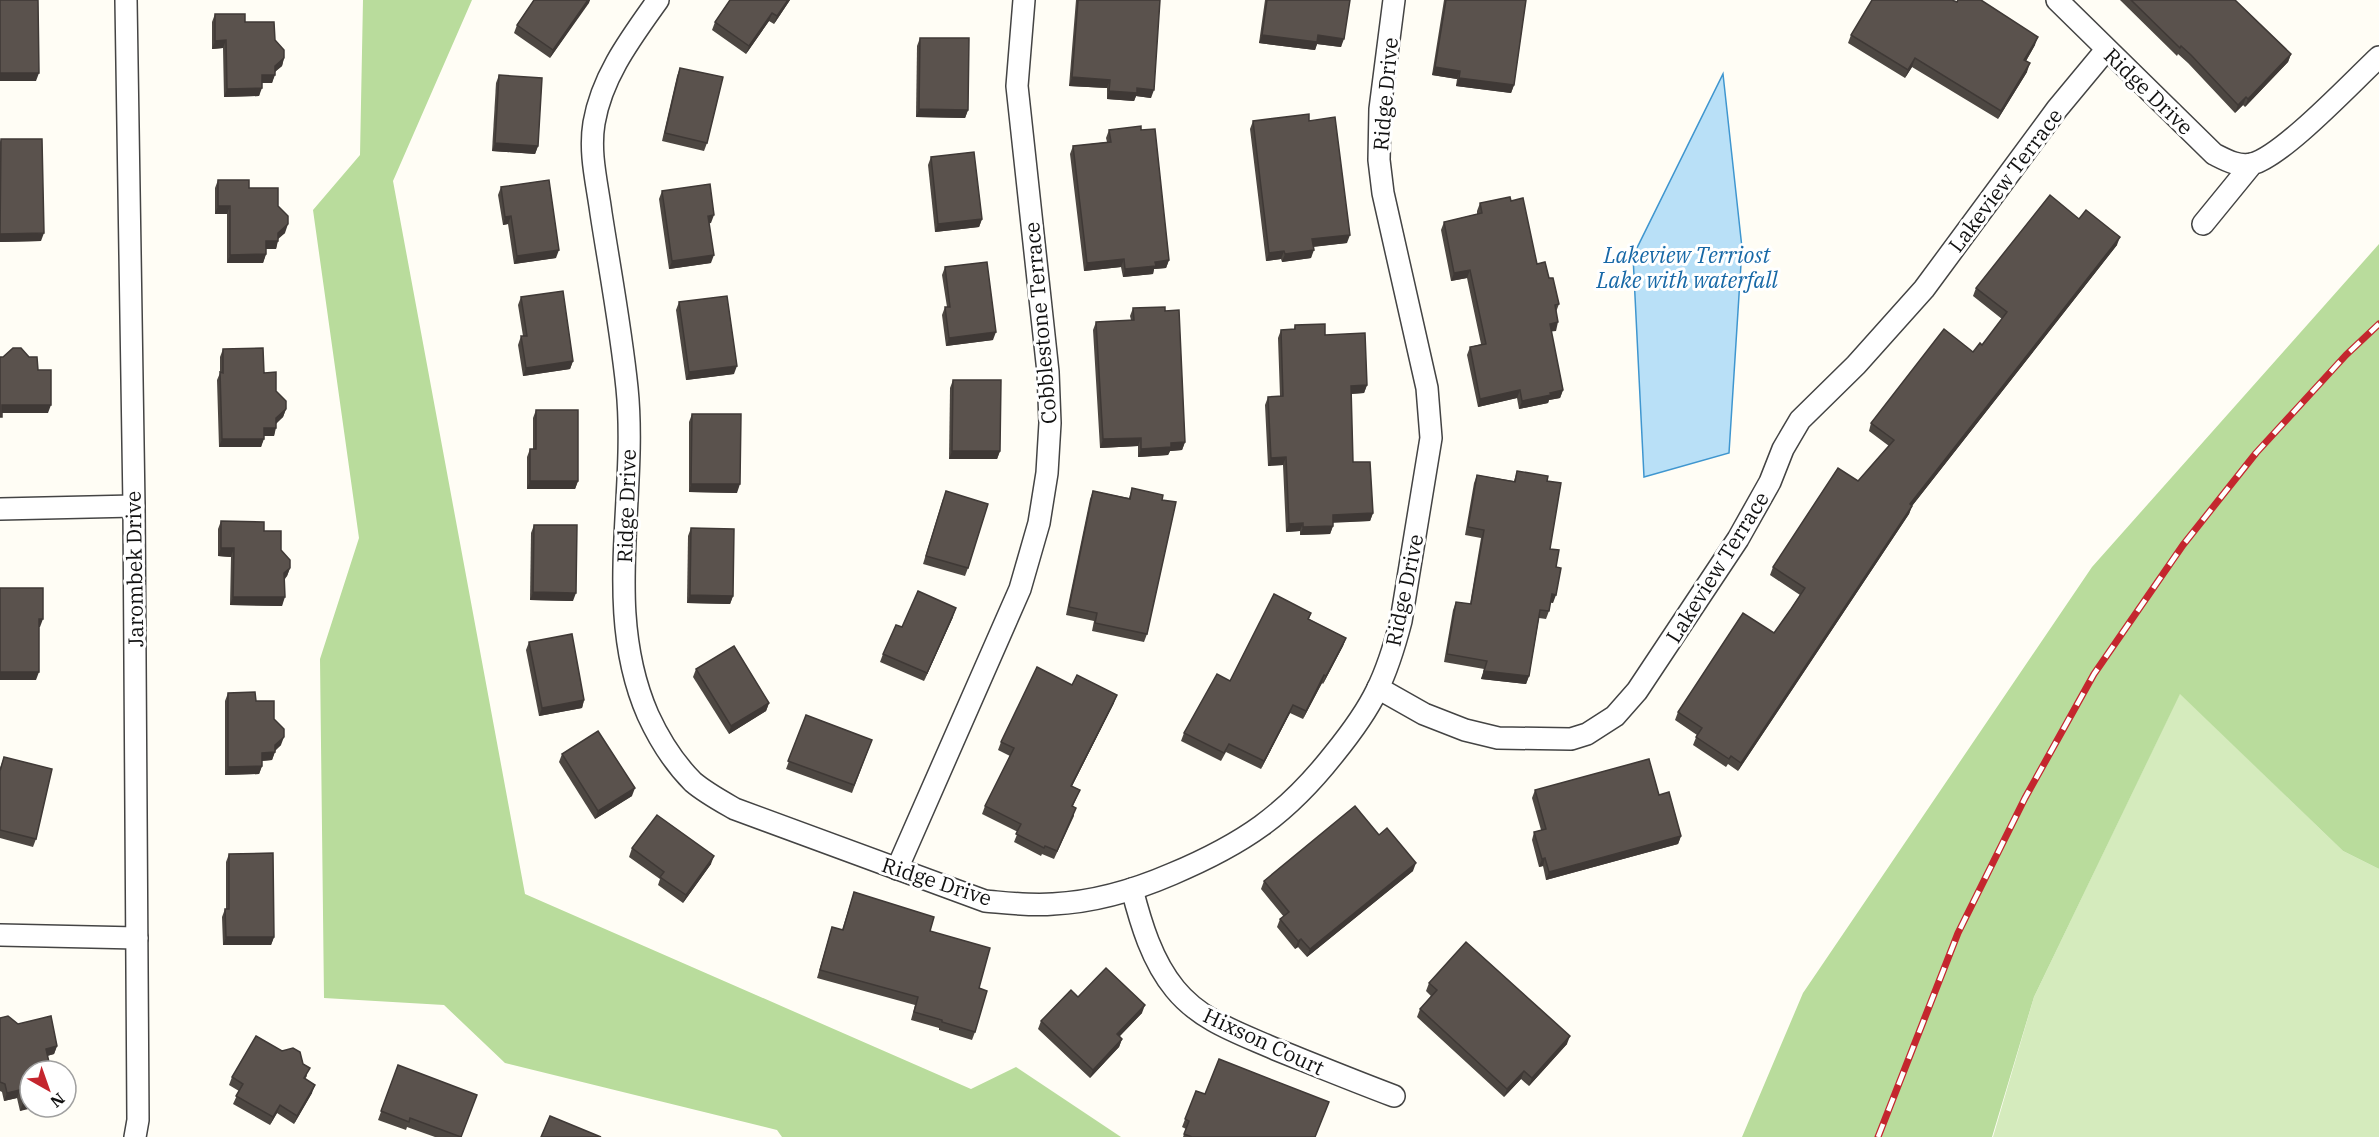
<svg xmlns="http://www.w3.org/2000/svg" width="2379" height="1137" viewBox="0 0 2379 1137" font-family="'IBM Plex Serif',serif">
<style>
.green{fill:#d5ebbd}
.forest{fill:#b9dc9c}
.water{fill:#b9e0f7;stroke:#3f96cf;stroke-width:1.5}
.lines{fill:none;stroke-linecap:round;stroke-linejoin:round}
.street-casing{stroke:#444;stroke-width:24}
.street{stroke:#fff;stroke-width:21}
.rail-casing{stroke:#c4262e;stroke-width:7}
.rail{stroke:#fff;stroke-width:4.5;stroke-dasharray:14;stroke-linecap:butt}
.wall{fill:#4d4742}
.shaded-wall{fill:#3f3936}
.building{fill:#5a524d;stroke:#3f3936;stroke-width:1.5}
.labels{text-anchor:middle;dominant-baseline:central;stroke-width:6;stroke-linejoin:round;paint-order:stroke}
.street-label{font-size:21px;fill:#111;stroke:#fff}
.water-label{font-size:22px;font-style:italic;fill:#1768a6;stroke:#fff}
</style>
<rect width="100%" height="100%" fill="#fffdf5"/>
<polygon class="green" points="2180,693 2343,851 2379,869 2379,1137 1993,1137 2034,997"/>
<g class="forest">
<polygon points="363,0 472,0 393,181 525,894 971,1089 1016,1067 1121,1137 782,1137 777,1130 505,1063 444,1005 324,998 320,659 359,538 313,210 360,155"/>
<polygon points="2379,244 2379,869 2343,851 2180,694 2034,997 1992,1137 1742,1137 1803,993 2092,567"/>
</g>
<polygon class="water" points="1723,74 1742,248 1729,453 1644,477 1633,256"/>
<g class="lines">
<g class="street-casing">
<g id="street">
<polyline points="126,0 134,506 138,1120 135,1137"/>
<path d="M 658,0 C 631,38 602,76 594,123 C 589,153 597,183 601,213 C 610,271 621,329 627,388 C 638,497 602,610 648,715 C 659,739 674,763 693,782 C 706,793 721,801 735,809 L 985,901 C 1008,903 1031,906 1053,904 C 1094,902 1135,890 1172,874 C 1243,844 1286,815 1334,754 C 1351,733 1366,713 1377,690 C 1388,668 1395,644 1401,621 L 1431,438 L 1427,388 L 1383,193 L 1379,160 L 1380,109 L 1394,0"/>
<path d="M 2057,0 L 2214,154 C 2226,160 2238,167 2252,164"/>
<path d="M 2203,224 L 2252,164 C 2283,156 2352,82 2379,57"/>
<polyline points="0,509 134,506"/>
<polyline points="1378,688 1424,714 1465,730 1498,738 1571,739 1587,734 1615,716 1637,691 1738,539 1770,482 1783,449 1800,420 1856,365 1924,289 2057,109 2106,50"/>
<polyline points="897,869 1020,589 1039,523 1047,473 1050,423 1048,372 1017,86 1024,0"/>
<path d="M 1132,889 C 1141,924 1152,961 1175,989 C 1201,1021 1239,1033 1275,1049 C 1315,1065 1354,1081 1394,1096"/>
<polyline points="0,935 137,938"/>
</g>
</g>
<use href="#street" class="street"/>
<g class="rail-casing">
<polyline id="rail" points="1878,1137 1958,933 2025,798 2094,674 2183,545 2256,453 2346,355 2379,324"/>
</g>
<use href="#rail" class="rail"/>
</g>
<g class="wall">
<polygon points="534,0 590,0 550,58 514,33 517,25"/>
<polygon points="730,0 790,0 774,24 769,21 746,54 712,30 715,22"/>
<polygon points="1076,0 1160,0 1151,98 1136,96 1134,101 1107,99 1107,88 1069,86"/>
<polygon points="1265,0 1350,0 1341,47 1317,44 1315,50 1259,43"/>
<polygon points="1444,0 1526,0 1514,85 1511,93 1456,86 1457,79 1432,75"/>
<polygon points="2120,0 2235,0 2291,54 2288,62 2245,107 2243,105 2235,113 2188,63 2178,54 2177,56"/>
<polygon points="215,14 245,22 275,40 284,58 282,66 275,72 272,83 262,83 259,96 224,97 223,48 212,49 212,22"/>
<polygon points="1851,35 2035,45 2026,61 2027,72 1998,119 1912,67 1905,78 1848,43"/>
<polygon points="920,38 968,110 965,118 916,117 917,46"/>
<polygon points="680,68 707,143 704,151 662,141 677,76"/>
<polygon points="499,75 538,146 535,154 492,151 496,83"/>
<polygon points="1253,121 1309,121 1347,243 1313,247 1311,258 1282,262 1281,259 1266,261 1250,129"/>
<polygon points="1109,130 1169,260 1166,268 1154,269 1153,274 1123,277 1121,267 1084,271 1070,154 1073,146 1107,142 1106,138"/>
<polygon points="1,139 41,241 0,242 0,142"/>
<polygon points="931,157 982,219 979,227 935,232 928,165"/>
<polygon points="218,180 249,188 278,206 285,233 278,238 276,249 266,249 266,254 263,263 227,263 227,214 215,214 215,188"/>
<polygon points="501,187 556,258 514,264 508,224 503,225 498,195"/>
<polygon points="662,191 711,223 709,223 711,263 669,269 659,199"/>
<polygon points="1511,201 1537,264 1549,278 1559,304 1556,312 1556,331 1551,331 1563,390 1560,398 1549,400 1548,403 1519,409 1517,398 1478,407 1467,355 1470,347 1481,344 1467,278 1451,281 1441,230 1444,222 1477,214 1477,211 1480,203"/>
<polygon points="2079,219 2117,245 1912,506 1909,514 1738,771 1728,764 1726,767 1693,745 1697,735 1675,720 1678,712 1774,633 1791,609 1800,595 1770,575 1773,567 1858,481 1889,446 1869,431 1871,423 1973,352 1982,345 2002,319 1973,296 1976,288"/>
<polygon points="945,267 993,340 946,346 942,315 945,307 947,307 942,275"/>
<polygon points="521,297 573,361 570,369 523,376 518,345 521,336 523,336 518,305"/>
<polygon points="679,302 734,374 686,380 676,310"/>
<polygon points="1133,308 1185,442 1182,450 1170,451 1168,455 1138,457 1138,446 1100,448 1093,330 1096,322 1131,320 1130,316"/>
<polygon points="1295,325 1325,335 1367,385 1364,393 1351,394 1353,462 1373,513 1370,521 1333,522 1333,526 1330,534 1300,535 1300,531 1286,532 1283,465 1268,466 1265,405 1268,397 1280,396 1278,338 1281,330 1294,329"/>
<polygon points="223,349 264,373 276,391 286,409 283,417 276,423 274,436 264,436 261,447 219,447 217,380 220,373 220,357"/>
<polygon points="953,380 1000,451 997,459 949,459 950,388"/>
<polygon points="536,410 578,481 575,489 527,489 527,457 530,449 533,449 533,418"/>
<polygon points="692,414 737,493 689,492 689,422"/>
<polygon points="1517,471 1547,481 1550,549 1556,567 1553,603 1550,602 1549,611 1546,619 1539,618 1529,676 1526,684 1481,679 1484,669 1444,662 1453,610 1456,602 1470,604 1481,538 1465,535 1474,483 1477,475 1514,481"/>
<polygon points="1132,488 1147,634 1144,642 1092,631 1094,621 1066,615 1090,499 1093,491 1129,498"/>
<polygon points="943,499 968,568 965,576 923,564"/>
<polygon points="221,521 264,531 281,550 290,568 287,576 285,579 282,606 230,605 231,557 218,556 218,529"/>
<polygon points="534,525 573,601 530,600 531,533"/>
<polygon points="691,528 733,596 730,604 687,603 688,536"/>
<polygon points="1311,613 1309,619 1346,638 1343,646 1323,684 1322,683 1303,719 1290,713 1261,769 1226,752 1221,761 1181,741 1184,733 1230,681"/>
<polygon points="953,617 924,681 880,662 883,654 902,627"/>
<polygon points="529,642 584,700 582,708 539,716 526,650"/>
<polygon points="696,669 769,703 766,711 729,734 693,677"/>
<polygon points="1072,685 1114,703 1072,786 1080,790 1073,806 1074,816 1054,859 1042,854 1041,856 1014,842 1018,832 982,814 985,806 1010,756 998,750 1001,742"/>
<polygon points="228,693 256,701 274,719 281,745 275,751 272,760 262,761 262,766 259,774 225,775 225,701"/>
<polygon points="806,715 872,740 852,793 786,769"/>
<polygon points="562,754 632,796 595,819 559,762"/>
<polygon points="4,757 36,839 33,847 0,838 0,768"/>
<polygon points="1535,790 1659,795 1681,836 1678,844 1546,880 1543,866 1539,867 1532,840 1534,832 1541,830 1532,798"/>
<polygon points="1379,835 1413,871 1307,957 1298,947 1295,949 1277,927 1280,919 1284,917 1261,889 1264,881"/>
<polygon points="632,848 711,864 683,903 658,885 660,879 629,857"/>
<polygon points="229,854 274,937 271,945 223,945 222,917 225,909 226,909 226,862"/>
<polygon points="854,892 930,931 979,988 975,1032 972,1040 939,1030 939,1028 911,1020 915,1005 817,978 832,927 842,930"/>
<polygon points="1429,983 1567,1044 1529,1086 1521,1079 1504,1097 1417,1017 1420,1009 1431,996 1426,991"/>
<polygon points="1078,997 1142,1013 1119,1037 1122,1039 1119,1047 1090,1078 1038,1029 1041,1021"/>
<polygon points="0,1018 18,1024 57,1046 54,1054 47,1056 30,1107 20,1111 17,1098 4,1101 2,1092 0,1091"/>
<polygon points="303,1064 307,1076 305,1079 312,1093 294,1124 277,1113 270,1125 233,1104 239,1091 229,1085 232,1077"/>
<polygon points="398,1065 461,1137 435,1137 407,1127 406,1130 378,1120"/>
<polygon points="1196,1091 1316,1137 1183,1137 1186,1129 1182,1127"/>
</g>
<g class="shaded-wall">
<polygon points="588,0 590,0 589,3 550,58 553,50"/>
<polygon points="788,0 790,0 774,24 777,16"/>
<polygon points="772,13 769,21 746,54 749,46"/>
<polygon points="1262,35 1318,35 1344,39 1341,47 1317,44 1315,50 1259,43"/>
<polygon points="2038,37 2035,45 2022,68 2024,60"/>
<polygon points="226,40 223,48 212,49 215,41"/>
<polygon points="2291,54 2288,62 2245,107 2248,99"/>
<polygon points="284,58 282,66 272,74 275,66"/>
<polygon points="1915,58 1912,67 1905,78 1908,70"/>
<polygon points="2030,63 2027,72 1998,119 2001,111"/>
<polygon points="1435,67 1460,71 1457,79 1432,75"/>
<polygon points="0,73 39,73 36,81 0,81"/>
<polygon points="262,75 275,75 272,83 259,83"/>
<polygon points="1072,77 1110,80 1107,88 1069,86"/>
<polygon points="1459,78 1514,85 1511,93 1456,86"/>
<polygon points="262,88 259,96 224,97 227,89"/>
<polygon points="1137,88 1154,90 1151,98 1136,96 1134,101 1107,99 1109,91"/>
<polygon points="2246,97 2243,105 2235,113 2238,105"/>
<polygon points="919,109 968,110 965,118 916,117"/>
<polygon points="495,143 538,146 535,154 492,151"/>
<polygon points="218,206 230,206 227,214 215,214"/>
<polygon points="714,215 711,223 705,224 708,216"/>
<polygon points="511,216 508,224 503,225 505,217"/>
<polygon points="982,219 979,227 935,232 938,224"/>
<polygon points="288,224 285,233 276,241 278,241 276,249 263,249 266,241 278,233"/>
<polygon points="44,233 41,241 0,242 0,234"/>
<polygon points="1350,235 1347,243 1310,247 1312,239"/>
<polygon points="2120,237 2117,245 1912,506 1909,514 1738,771 1741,763 1910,504"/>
<polygon points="559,250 556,258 514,264 517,256"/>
<polygon points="1314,250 1311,258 1282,262 1285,254"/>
<polygon points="1284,251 1281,259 1266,261 1269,253"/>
<polygon points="266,254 263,263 227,263 230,255"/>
<polygon points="714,255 711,263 669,269 672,261"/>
<polygon points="1124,259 1121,267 1084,271 1087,263"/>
<polygon points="1169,260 1166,268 1154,269 1153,274 1123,277 1125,269 1155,262"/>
<polygon points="1470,270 1467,278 1451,281 1454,273"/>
<polygon points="1558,322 1556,331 1547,332 1550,324"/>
<polygon points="996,332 993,340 946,346 949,338"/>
<polygon points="573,361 570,369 523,376 526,368"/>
<polygon points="737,366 734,374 686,380 689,372"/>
<polygon points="1367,385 1364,393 1348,394 1351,386"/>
<polygon points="1520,390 1517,398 1478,407 1480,399"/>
<polygon points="1563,390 1560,398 1549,400 1548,403 1519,409 1522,401"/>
<polygon points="2,405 51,405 48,413 0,413"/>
<polygon points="286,409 283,417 274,426 276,418"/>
<polygon points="264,428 276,428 274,436 261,436"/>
<polygon points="1141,438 1138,446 1100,448 1103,439"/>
<polygon points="222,439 264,439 261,447 219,447"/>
<polygon points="1185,442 1182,450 1170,451 1168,455 1138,457 1141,449 1171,443"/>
<polygon points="952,451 1000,451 997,459 949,459"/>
<polygon points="1286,457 1283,465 1268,466 1271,458"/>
<polygon points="530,481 578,481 575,489 527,489"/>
<polygon points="691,484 740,484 737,493 689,492"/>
<polygon points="1373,513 1370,521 1330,523 1333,515"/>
<polygon points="1303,523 1300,531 1286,532 1289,524"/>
<polygon points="1333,526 1330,534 1300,535 1303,527"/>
<polygon points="221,548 234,548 231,557 218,556"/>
<polygon points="290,568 287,576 281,581 284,573"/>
<polygon points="533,592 576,593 573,601 530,600"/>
<polygon points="1552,594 1556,595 1553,603 1549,602"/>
<polygon points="690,595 733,596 730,604 687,603"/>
<polygon points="233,597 285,597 282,606 230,605"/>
<polygon points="956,608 953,617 924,681 927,673"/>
<polygon points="39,619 43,619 40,627 36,627"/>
<polygon points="1346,638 1343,646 1323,684 1326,676"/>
<polygon points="1484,671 1529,676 1526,684 1481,679"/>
<polygon points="0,672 39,672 36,680 0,680"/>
<polygon points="1324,675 1322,683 1303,719 1306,711"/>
<polygon points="1117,695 1114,703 1068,794 1071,786"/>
<polygon points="584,700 582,708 539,716 542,708"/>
<polygon points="769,703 766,711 729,734 731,726"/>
<polygon points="1293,705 1290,713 1261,769 1264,761"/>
<polygon points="284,737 281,745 273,752 275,752 272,760 259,761 262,753 275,745"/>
<polygon points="262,766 259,774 225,775 228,767"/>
<polygon points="635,788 632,796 595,819 598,811"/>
<polygon points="1681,836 1678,844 1546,880 1549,872"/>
<polygon points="714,856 711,864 683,903 686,895"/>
<polygon points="1545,858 1543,866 1539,867 1542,859"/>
<polygon points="1416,863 1413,871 1307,957 1310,949"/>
<polygon points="226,937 274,937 271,945 223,945"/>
<polygon points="1301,939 1298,947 1295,949 1298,941"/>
<polygon points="1145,1005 1142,1013 1114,1042 1117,1034"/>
<polygon points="1570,1036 1567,1044 1529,1086 1532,1078"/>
<polygon points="1122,1039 1119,1047 1090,1078 1093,1070"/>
<polygon points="57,1046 54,1054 43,1057 46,1049"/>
<polygon points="1524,1071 1521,1079 1504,1097 1507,1089"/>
<polygon points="315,1085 312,1093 294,1124 297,1116"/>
<polygon points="20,1090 17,1098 4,1101 7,1093"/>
<polygon points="30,1101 30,1107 37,1107 20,1111 23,1103"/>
<polygon points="280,1105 277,1113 270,1125 273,1117"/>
</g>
<g class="building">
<polygon points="0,0 38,0 39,73 0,73"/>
<polygon points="534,0 588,0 553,50 517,25"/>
<polygon points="730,0 788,0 777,16 772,13 749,46 715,22"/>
<polygon points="1078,0 1160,0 1154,90 1137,88 1137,93 1109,91 1110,80 1072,77"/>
<polygon points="1267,0 1350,0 1344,39 1318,35 1317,42 1262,35"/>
<polygon points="1446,0 1526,0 1514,85 1459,78 1460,71 1435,67"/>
<polygon points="1872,0 1952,0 1957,2 1958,0 1981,0 2038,37 2024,60 2030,63 2001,111 1915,58 1908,70 1851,35"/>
<polygon points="2131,0 2235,0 2291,54 2248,99 2246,97 2238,105 2191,55 2181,46 2180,48"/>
<polygon points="215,14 245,14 245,22 274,22 275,40 284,50 284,58 275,66 275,75 262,75 262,88 227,89 226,40 215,41"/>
<polygon points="920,38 969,38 968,110 919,109"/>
<polygon points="680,68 723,77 707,143 665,133"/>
<polygon points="499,75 542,78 538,146 495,143"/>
<polygon points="1309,114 1309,121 1335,117 1350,235 1312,239 1314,250 1285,254 1284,251 1269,253 1253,121"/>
<polygon points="1141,126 1141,130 1155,129 1169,260 1155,262 1156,266 1125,269 1124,259 1087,263 1073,146 1111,142 1109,130"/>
<polygon points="1,139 42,139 44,233 0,234"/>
<polygon points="974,152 982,219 938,224 931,157"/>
<polygon points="218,180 249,180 249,188 278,188 278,206 288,216 288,224 278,233 278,241 266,241 266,254 230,255 230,206 218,206"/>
<polygon points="549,180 559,250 517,256 511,216 505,217 501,187"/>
<polygon points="710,184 714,215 708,216 714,255 672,261 662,191"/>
<polygon points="2050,195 2079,219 2086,210 2120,237 1910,504 1912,506 1741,763 1731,756 1729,759 1696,737 1702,728 1678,712 1743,613 1774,633 1791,609 1805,588 1773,567 1838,468 1858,481 1894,440 1871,423 1944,329 1973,352 1980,343 1982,345 2007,312 1976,288"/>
<polygon points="1510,197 1511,201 1523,198 1537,264 1545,262 1549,278 1553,278 1559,304 1555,305 1558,322 1550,324 1563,390 1550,393 1551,395 1522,401 1520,390 1480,399 1470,347 1486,344 1470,270 1454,273 1444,222 1482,213 1480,203"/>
<polygon points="987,262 996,332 949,338 945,307 950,307 945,267"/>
<polygon points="563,291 573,361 526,368 521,336 527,336 521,297"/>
<polygon points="727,296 737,366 689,372 679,302"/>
<polygon points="1165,307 1165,311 1179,310 1185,442 1171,443 1171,447 1141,449 1141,438 1103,439 1096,322 1134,320 1133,308"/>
<polygon points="1325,324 1325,335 1365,333 1367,385 1351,386 1353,462 1370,462 1373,513 1333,515 1333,526 1303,527 1303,523 1289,524 1286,457 1271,458 1268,397 1283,396 1281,330 1295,329 1295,325"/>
<polygon points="13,348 21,348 29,357 37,357 38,370 51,370 51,405 2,405 2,417 0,417 0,357 3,357"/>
<polygon points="263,348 264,373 276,372 276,391 286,401 286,409 276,418 276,428 264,428 264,439 222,439 220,372 223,373 223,349"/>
<polygon points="953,380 1001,380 1000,451 952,451"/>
<polygon points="536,410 578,410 578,481 530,481 530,449 536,449"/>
<polygon points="692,414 741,414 740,484 691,484"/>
<polygon points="1517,471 1548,476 1547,481 1561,483 1550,549 1559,550 1556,567 1561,568 1556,595 1552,594 1549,611 1540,610 1529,676 1484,671 1487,661 1447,654 1456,602 1471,604 1484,530 1468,527 1477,475 1515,482"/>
<polygon points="1132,488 1163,495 1162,500 1176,502 1147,634 1095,623 1097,613 1069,607 1093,491 1130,499"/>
<polygon points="946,491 988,504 968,568 926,556"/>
<polygon points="221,521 264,522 264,531 281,531 281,550 290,560 290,568 284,573 285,597 233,597 234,548 221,548"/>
<polygon points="534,525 577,525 576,593 533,592"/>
<polygon points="691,528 734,529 733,596 690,595"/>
<polygon points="0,588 43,588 43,619 39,619 39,672 0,672"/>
<polygon points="918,591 956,608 927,673 883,654 896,625 902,627"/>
<polygon points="1274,594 1311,613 1308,619 1346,638 1326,676 1324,675 1306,711 1293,705 1264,761 1229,744 1224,753 1184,733 1217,674 1230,681"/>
<polygon points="572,634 584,700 542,708 529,642"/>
<polygon points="734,646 769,703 731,726 696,669"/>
<polygon points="1037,667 1072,685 1077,675 1117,695 1071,786 1080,790 1072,806 1076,808 1057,851 1045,846 1044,848 1016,834 1021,824 985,806 1014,748 1001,742"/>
<polygon points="255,692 256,701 274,701 274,719 284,729 284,737 275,745 275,752 262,753 262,766 228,767 228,693"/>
<polygon points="806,715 872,740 854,785 788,761"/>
<polygon points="598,731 635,788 598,811 562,754"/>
<polygon points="4,757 52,769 36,839 0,830 0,771"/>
<polygon points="1649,759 1659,795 1669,792 1681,836 1549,872 1545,858 1542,859 1534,832 1546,829 1535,790"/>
<polygon points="1355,806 1379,835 1387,828 1416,863 1310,949 1301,939 1298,941 1280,919 1289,912 1264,881"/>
<polygon points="657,815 714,856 686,895 660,877 664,872 632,848"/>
<polygon points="273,853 274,937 226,937 225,909 229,909 229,854"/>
<polygon points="854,892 934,917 930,931 990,948 979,988 987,991 975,1032 942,1022 942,1020 914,1012 918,997 820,970 832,927 843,930"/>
<polygon points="1466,942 1570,1036 1532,1078 1524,1071 1507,1089 1420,1009 1437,990 1429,983"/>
<polygon points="1106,968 1145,1005 1117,1034 1122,1039 1093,1070 1041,1021 1071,990 1078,997"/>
<polygon points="8,1016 18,1024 51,1016 57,1046 46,1049 51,1071 30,1071 30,1101 23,1103 20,1090 7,1093 5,1084 0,1082 0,1018"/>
<polygon points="256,1036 282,1051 293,1048 300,1052 303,1064 310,1068 304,1078 315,1085 297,1116 280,1105 273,1117 236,1096 243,1084 232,1077"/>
<polygon points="1219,1059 1329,1102 1315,1137 1192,1137 1184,1134 1189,1121 1185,1119 1196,1091 1205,1094"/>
<polygon points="398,1065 477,1095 461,1137 410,1118 409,1122 381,1111"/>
<polygon points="550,1116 601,1137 541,1137"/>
</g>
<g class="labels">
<g class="street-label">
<text transform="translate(2149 91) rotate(44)">Ridge Drive</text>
<text transform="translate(1385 94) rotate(-85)">Ridge Drive</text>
<text transform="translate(2005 180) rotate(-53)">Lakeview Terrace</text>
<text transform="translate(1040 323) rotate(-95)">Cobblestone Terrace</text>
<text transform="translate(626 506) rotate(-88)">Ridge Drive</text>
<text transform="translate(1717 567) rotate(-58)">Lakeview Terrace</text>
<text transform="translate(134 569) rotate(-91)">Jarombek Drive</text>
<text transform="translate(1404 590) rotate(-78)">Ridge Drive</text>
<text transform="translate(937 881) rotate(18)">Ridge Drive</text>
<text transform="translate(1264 1041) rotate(25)">Hixson Court</text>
</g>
<g class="water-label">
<text x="1687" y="254">Lakeview Terriost<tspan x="1687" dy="25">Lake with waterfall</tspan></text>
</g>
</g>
<g transform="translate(48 1089) rotate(140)"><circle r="28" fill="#ffffff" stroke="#a0a0a0" stroke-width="1.5"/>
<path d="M0-4.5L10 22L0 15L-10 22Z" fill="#c4262e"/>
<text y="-9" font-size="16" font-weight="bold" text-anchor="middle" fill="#111111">N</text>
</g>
</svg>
